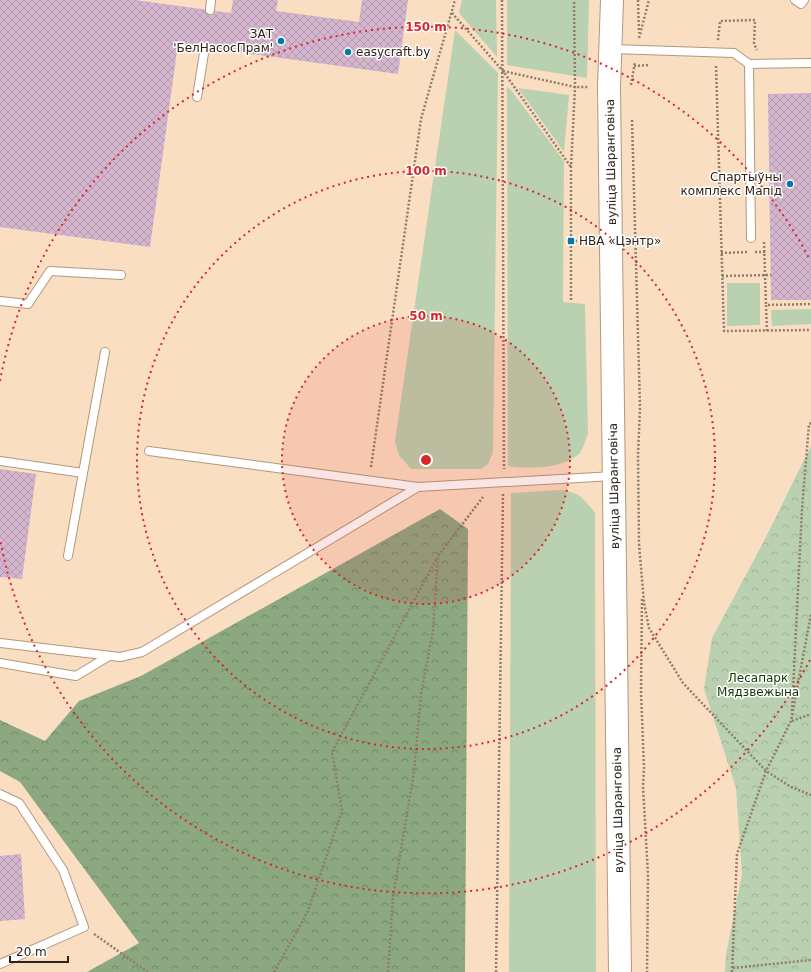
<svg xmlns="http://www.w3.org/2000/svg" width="811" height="972" viewBox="0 0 811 972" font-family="'DejaVu Sans',sans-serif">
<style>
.grass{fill:#b9d1b0}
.forest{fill:url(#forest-crowns)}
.park{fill:url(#park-crowns)}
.building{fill:url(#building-cross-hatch)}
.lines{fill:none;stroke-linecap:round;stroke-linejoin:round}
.lane-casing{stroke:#b2987d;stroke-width:10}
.secondary-casing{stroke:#b2987d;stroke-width:24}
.path{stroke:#8f7c69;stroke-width:2.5;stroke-dasharray:2 2;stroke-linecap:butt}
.lane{stroke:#fff;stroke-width:8}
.secondary{stroke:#fff;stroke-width:22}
.ring{fill:none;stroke:#d62828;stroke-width:2;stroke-dasharray:2 4}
.poi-dot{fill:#0778a2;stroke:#fff;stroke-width:1.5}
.labels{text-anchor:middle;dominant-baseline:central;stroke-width:3;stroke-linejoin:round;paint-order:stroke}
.poi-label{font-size:12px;fill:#2c2218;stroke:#fff;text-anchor:end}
.street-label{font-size:12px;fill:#2c2218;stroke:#fff}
.park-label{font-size:12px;fill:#103600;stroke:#fff}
.centre{fill:#d62828;stroke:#fff;stroke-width:2}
.ring-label{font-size:12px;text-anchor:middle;font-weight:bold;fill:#d62828;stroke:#fff;stroke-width:3;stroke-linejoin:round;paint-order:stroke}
</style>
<defs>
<pattern id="forest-crowns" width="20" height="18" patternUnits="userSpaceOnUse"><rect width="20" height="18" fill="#8ba881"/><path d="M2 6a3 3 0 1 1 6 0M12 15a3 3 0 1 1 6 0" fill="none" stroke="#728869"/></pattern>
<pattern id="park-crowns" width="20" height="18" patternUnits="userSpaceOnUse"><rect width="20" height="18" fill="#b9d1b0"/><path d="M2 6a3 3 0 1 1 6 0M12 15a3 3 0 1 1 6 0" fill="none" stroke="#9fb397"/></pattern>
<pattern id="building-cross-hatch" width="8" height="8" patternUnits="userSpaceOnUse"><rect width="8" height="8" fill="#d3b5ce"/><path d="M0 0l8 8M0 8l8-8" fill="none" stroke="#b59bb0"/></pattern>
</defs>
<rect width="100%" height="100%" fill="#fadec2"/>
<g class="grass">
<polygon points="462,0 496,0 497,57 459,13"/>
<polygon points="507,0 589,0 587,78 507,65"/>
<polygon points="455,30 498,73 493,452 488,464 481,469 411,469 399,455 395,441"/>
<path d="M 507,87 L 511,90 L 564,161 L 563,302 L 585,304 L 588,434 C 585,440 583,450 579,454 C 563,469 528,469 508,466 Z"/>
<polygon points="518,88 569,95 564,152"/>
<polygon points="727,283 760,283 760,325 727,326"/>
<polygon points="811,309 811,324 772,326 771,310"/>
<path d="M 561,490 C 578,491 585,500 595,513 L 596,972 L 509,972 L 511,493 Z"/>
</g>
<polygon class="forest" points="440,509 468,529 465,972 87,972 139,943 20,782 0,771 0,720 45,741 79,701 141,676"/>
<polygon class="park" points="811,446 811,972 725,972 726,955 742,873 736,788 704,689 712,638 763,543"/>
<g class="building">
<polygon points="0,0 135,0 231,13 233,0 278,0 276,11 359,22 362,0 408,0 398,74 178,44 150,247 0,227"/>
<polygon points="811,93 811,300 771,300 768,94"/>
<polygon points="0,469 36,474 22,579 0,577"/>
<polygon points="21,854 25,919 0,921 0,856"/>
</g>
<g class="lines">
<g class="lane-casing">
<g id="lane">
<polyline points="795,0 801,4 804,0"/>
<polyline points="210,10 211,0"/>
<polyline points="612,49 734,53 749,64 811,63"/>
<polyline points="749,64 751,238"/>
<polyline points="197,97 205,47"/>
<polyline points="0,301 28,304 50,271 121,275"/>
<polyline points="149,451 418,487"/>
<polyline points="0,461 83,473 68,556"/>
<polyline points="83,473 105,352"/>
<polyline points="0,643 120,657 142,652 418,487 614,476"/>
<polyline points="0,663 76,676 109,656"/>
<polyline points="0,794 19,803 63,870 84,927 0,964"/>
</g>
</g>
<g class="secondary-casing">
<polyline id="secondary" points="612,0 609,87 620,972"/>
</g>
<g class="path">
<polyline points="502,0 504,469"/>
<polyline points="638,0 639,33"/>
<polyline points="452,13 503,71 571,167"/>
<polyline points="639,38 649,0"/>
<polyline points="718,40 720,21 755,20 754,44 757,50"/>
<polyline points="634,66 648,65"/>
<polyline points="716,66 724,331 811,330"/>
<polyline points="503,71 575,87 589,87"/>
<polyline points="631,85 635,62"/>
<polyline points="632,120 640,407 638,455 639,544 644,603 649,628 683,683 766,771 791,787 811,795"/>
<polyline points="571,241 591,241"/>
<polyline points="764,242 766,305"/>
<polyline points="755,252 765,252"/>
<polyline points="721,253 748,252"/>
<polyline points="722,276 771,275"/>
<polyline points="571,300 571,168 575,87 574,0"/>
<polyline points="767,331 766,305 811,304"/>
<polyline points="371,467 421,119 455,0"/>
<polyline points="642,599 641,692 644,768 643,787 648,875 647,972"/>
<polyline points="792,711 802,509 809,424 811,423"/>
<polyline points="792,721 811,714"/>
<polyline points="94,934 148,972"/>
<polyline points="733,968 811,960"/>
<polyline points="274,972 308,911 342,810 332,752 437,558"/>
<polyline points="388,972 393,897 414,772 421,694 433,630 438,556 483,497"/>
<polyline points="496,972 503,494"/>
<polyline points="732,972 737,854 766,771 791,721 811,614"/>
</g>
<use href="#lane" class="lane"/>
<use href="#secondary" class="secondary"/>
</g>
<circle cx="426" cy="460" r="144" fill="#d62828" fill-opacity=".12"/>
<g class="ring">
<circle cx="426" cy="460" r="144"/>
<circle cx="426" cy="460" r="289"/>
<path d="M810 660A433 433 0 0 1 0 539M0 381A433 433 0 0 1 810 260"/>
</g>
<g class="poi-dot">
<circle cx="281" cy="41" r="4"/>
<circle cx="348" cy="52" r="4"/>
<circle cx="790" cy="184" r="4"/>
<rect x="567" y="237" width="8" height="8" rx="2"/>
</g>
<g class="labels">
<g class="poi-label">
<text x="273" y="34">ЗАТ<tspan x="273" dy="14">'БелНасосПрам'</tspan></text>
<text x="356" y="52" text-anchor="start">easycraft.by</text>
<text x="782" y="177">Спартыўны<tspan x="782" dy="14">комплекс Мапід</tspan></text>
<text x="579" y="241" text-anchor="start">НВА «Цэнтр»</text>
</g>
<g class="street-label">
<text transform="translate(611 162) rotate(-91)">вуліца Шаранговіча</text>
<text transform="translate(614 486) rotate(-91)">вуліца Шаранговіча</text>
<text transform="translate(618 810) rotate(-91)">вуліца Шаранговіча</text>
</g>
<g class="park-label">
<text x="758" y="678">Лесапарк<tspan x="758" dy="14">Мядзвежына</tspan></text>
</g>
</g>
<circle cx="426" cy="460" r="6" class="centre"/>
<g class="ring-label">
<text x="426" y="31">150 m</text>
<text x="426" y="175">100 m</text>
<text x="426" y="320">50 m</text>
</g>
<path d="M10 956v6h58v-6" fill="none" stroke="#2c2218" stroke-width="2"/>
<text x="16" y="956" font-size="12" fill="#2c2218" stroke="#ffffff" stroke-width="3" paint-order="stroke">20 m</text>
</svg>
